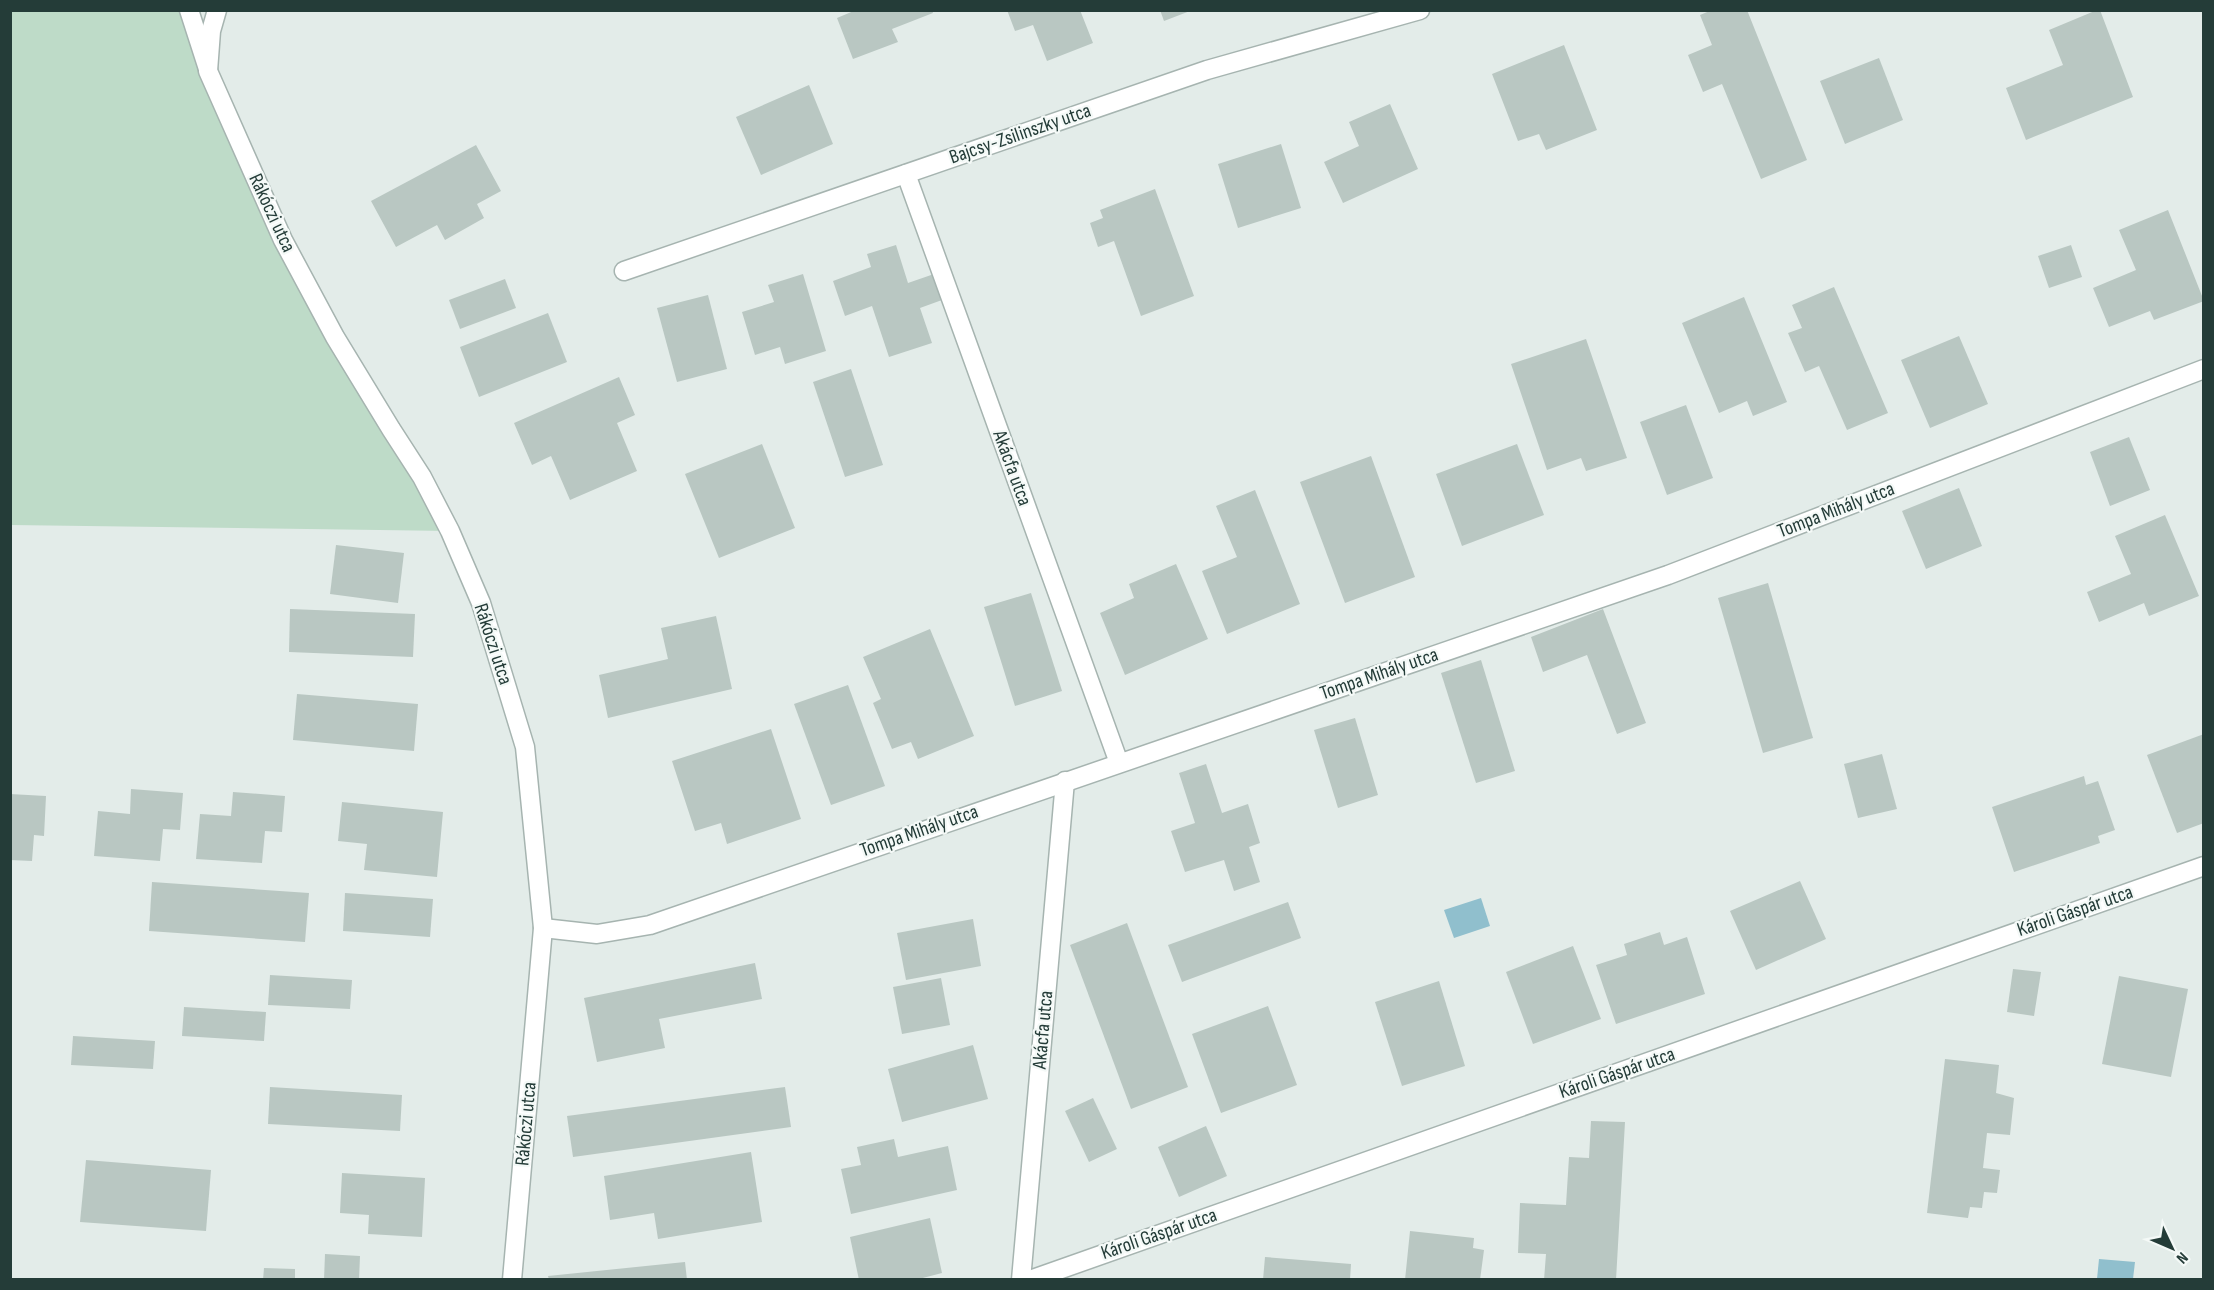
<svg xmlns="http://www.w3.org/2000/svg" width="2214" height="1290" viewBox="0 0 2214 1290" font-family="'Sofia Sans Condensed',sans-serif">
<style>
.green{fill:#bedbc8}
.water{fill:#90bfcd}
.building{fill:#b9c7c2}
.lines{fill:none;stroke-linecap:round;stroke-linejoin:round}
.service-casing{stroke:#a6b4b0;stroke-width:21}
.minor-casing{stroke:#a6b4b0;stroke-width:21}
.service{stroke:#fff;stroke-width:18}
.minor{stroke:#fff;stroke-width:18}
.labels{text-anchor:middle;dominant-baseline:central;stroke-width:4.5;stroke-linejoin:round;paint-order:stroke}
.street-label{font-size:20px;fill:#243c38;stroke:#f4f9f7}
</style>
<rect width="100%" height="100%" fill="#e3ece9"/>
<polygon class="green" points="11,11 189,11 283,240 450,531 11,525"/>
<g class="water">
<polygon points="1481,898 1490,926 1454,938 1444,910"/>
<polygon points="2099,1259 2135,1262 2133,1279 2097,1279"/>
</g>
<g class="building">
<polygon points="856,10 932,10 933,13 892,29 898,42 853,59 837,18"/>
<polygon points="1007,10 1080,10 1093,43 1047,61 1033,25 1015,31"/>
<polygon points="1160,10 1190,10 1190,11 1164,21"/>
<polygon points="1712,10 1747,10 1807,160 1761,179 1722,84 1703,92 1688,55 1712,45 1700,15"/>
<polygon points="2097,10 2100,10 2133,97 2026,140 2006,88 2063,65 2049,30"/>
<polygon points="1564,45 1597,130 1546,150 1539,134 1518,141 1492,74"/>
<polygon points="1879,58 1903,120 1845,144 1820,81"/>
<polygon points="809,85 833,144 761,175 736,117"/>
<polygon points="1390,104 1418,169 1343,203 1324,162 1359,146 1349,122"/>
<polygon points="1281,144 1301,208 1238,228 1218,164"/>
<polygon points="476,145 501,191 477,204 484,218 445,240 437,225 396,247 371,201"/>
<polygon points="1155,189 1194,296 1141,316 1114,241 1098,247 1090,223 1103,218 1100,210"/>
<polygon points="2168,210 2204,301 2154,320 2150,311 2109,327 2093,288 2136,270 2119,230"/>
<polygon points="896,245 908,283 934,274 942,300 920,308 932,343 889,357 872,306 845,316 833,281 871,267 867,254"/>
<polygon points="2071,245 2082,277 2049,288 2038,256"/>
<polygon points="803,274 826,351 785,364 780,347 755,355 742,312 774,302 768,285"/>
<polygon points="505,279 516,308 460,329 449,300"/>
<polygon points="1834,287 1888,413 1847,430 1819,366 1805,372 1788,333 1802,328 1792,305"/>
<polygon points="708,295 727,369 677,382 657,308"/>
<polygon points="1744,297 1787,402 1753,416 1747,401 1719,413 1682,323"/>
<polygon points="548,313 567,362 479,397 460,347"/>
<polygon points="1959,336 1988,404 1930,428 1901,360"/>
<polygon points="1586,339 1627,458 1586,471 1581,458 1547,470 1511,364"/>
<polygon points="851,369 883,465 845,477 813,382"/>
<polygon points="619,377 635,415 617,423 637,471 570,500 551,456 532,465 514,423"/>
<polygon points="1686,405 1713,478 1667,495 1640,422"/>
<polygon points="2129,437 2150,490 2110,506 2090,452"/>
<polygon points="762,444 795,528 719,558 685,474"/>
<polygon points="1517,444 1544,515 1462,546 1436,474"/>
<polygon points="1371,456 1415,577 1345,603 1300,482"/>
<polygon points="1959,488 1982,546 1926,569 1902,511"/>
<polygon points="1255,490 1300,604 1227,634 1202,571 1237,557 1216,506"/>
<polygon points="2165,515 2199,596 2149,616 2144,603 2099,622 2087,592 2131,574 2115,536"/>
<polygon points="336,545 404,553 398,603 330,594"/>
<polygon points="1176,564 1208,639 1125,675 1100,613 1134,598 1129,584"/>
<polygon points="1768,583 1813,738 1763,753 1718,598"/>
<polygon points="1031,593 1062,691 1015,706 984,607"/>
<polygon points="290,609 415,614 413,657 289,652"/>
<polygon points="1603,609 1646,723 1617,734 1587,655 1543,672 1531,637"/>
<polygon points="716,616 732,689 608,718 599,675 668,659 661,628"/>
<polygon points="930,629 974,736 918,759 911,742 892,749 873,703 881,699 863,657"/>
<polygon points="1481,660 1515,771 1476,783 1441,673"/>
<polygon points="848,685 885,786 831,805 794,704"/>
<polygon points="297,694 418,704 414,751 293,740"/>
<polygon points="1355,718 1378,795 1338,808 1314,730"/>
<polygon points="771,729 801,819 727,844 721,823 695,831 672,761"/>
<polygon points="2204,734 2204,823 2177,833 2147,755"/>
<polygon points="1882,754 1897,809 1858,818 1844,764"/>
<polygon points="1206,764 1222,813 1248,804 1260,843 1249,847 1260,882 1234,891 1224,860 1185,872 1171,831 1195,823 1179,773"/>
<polygon points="2084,776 2086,785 2098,781 2115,830 2098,836 2100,843 2014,872 1992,807"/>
<polygon points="131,789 183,793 180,830 163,829 160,861 94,856 98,811 130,814"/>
<polygon points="233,792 285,796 282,832 265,831 262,863 196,859 200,814 231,816"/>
<polygon points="10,794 46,796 44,836 34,835 32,861 10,860"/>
<polygon points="342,802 443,812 437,877 364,870 367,844 338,841"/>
<polygon points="1800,881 1826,939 1756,970 1730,911"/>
<polygon points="152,882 309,893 305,942 149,931"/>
<polygon points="345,893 433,899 430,937 343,931"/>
<polygon points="1288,902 1301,938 1182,982 1168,945"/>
<polygon points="973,919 981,966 906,980 897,933"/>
<polygon points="1127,923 1188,1087 1131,1109 1070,945"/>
<polygon points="1660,932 1664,945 1687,937 1705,994 1616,1024 1596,965 1627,955 1624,944"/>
<polygon points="1573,946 1601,1019 1533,1044 1506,972"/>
<polygon points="755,963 762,999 659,1019 665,1048 597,1062 584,998"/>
<polygon points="2013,969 2041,972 2034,1016 2007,1012"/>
<polygon points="270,975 352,980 350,1009 268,1005"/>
<polygon points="2119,976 2188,989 2171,1077 2102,1064"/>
<polygon points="941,978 950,1025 902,1034 893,987"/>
<polygon points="1439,981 1465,1066 1402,1086 1375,1002"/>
<polygon points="1268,1006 1297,1085 1221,1113 1192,1034"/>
<polygon points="184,1007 266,1012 264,1041 182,1036"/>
<polygon points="73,1036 155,1041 153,1069 71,1065"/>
<polygon points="973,1045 988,1099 902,1122 888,1069"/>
<polygon points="1945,1059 1999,1065 1996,1093 2014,1098 2010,1135 1987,1133 1983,1168 2000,1170 1997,1193 1984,1192 1982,1208 1970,1207 1968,1218 1927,1213"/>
<polygon points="270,1087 402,1095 400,1131 268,1124"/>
<polygon points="785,1087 791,1127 573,1157 567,1116"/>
<polygon points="1093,1098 1117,1149 1089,1162 1065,1111"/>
<polygon points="1591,1121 1625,1122 1616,1280 1544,1280 1546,1254 1518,1253 1520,1203 1566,1205 1569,1157 1589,1158"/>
<polygon points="1206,1126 1227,1176 1179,1197 1158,1147"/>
<polygon points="894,1139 898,1157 948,1146 957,1190 851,1214 841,1169 861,1165 857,1147"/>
<polygon points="751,1152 762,1222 658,1239 654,1213 610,1220 604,1176"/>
<polygon points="86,1160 211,1170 206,1231 80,1222"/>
<polygon points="342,1173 425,1178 422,1237 368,1234 369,1215 340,1213"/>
<polygon points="930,1218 942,1273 915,1280 859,1280 850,1237"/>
<polygon points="1410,1231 1474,1238 1473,1248 1484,1250 1480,1280 1405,1280"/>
<polygon points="325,1254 360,1256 359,1280 324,1280"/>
<polygon points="1265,1257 1351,1264 1350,1280 1263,1280"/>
<polygon points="685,1262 687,1280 549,1280 548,1276"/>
<polygon points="264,1268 295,1269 295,1280 263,1280"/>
</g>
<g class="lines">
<g class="service-casing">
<polyline id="service" points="189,10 208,69"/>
</g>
<g class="minor-casing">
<g id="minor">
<polyline points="217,10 211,31 208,71 283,240 335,337 391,429 422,477 450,531 481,603 525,747 543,928 512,1280"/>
<polyline points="906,174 1119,763"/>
<polyline points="624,271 1207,70 1420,10"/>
<polyline points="543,928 597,934 650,925 1668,575 2204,369"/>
<polyline points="1021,1280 1065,781"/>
<polyline points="1030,1280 2204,866"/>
</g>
</g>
<use href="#service" class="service"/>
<use href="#minor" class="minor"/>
</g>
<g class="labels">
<g class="street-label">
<text transform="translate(1020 134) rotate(-19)">Bajcsy-Zsilinszky utca</text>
<text transform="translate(272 213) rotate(65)">Rákóczi utca</text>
<text transform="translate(1012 468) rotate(70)">Akácfa utca</text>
<text transform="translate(1836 510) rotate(-21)">Tompa Mihály utca</text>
<text transform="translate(493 644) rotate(72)">Rákóczi utca</text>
<text transform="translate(1379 674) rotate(-19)">Tompa Mihály utca</text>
<text transform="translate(919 831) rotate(-19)">Tompa Mihály utca</text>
<text transform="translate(2075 911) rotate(-19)">Károli Gáspár utca</text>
<text transform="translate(1043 1030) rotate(-85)">Akácfa utca</text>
<text transform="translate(1617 1073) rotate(-19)">Károli Gáspár utca</text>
<text transform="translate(526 1124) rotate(-85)">Rákóczi utca</text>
<text transform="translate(1159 1234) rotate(-19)">Károli Gáspár utca</text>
</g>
</g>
<rect width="2214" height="1290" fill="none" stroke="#243c38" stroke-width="24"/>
<g transform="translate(2172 1248) rotate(134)" stroke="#f4f9f7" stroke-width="4.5" paint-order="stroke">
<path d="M0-4.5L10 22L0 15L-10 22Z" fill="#243c38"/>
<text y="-9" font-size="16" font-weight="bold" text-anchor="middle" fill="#243c38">N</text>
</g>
</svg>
